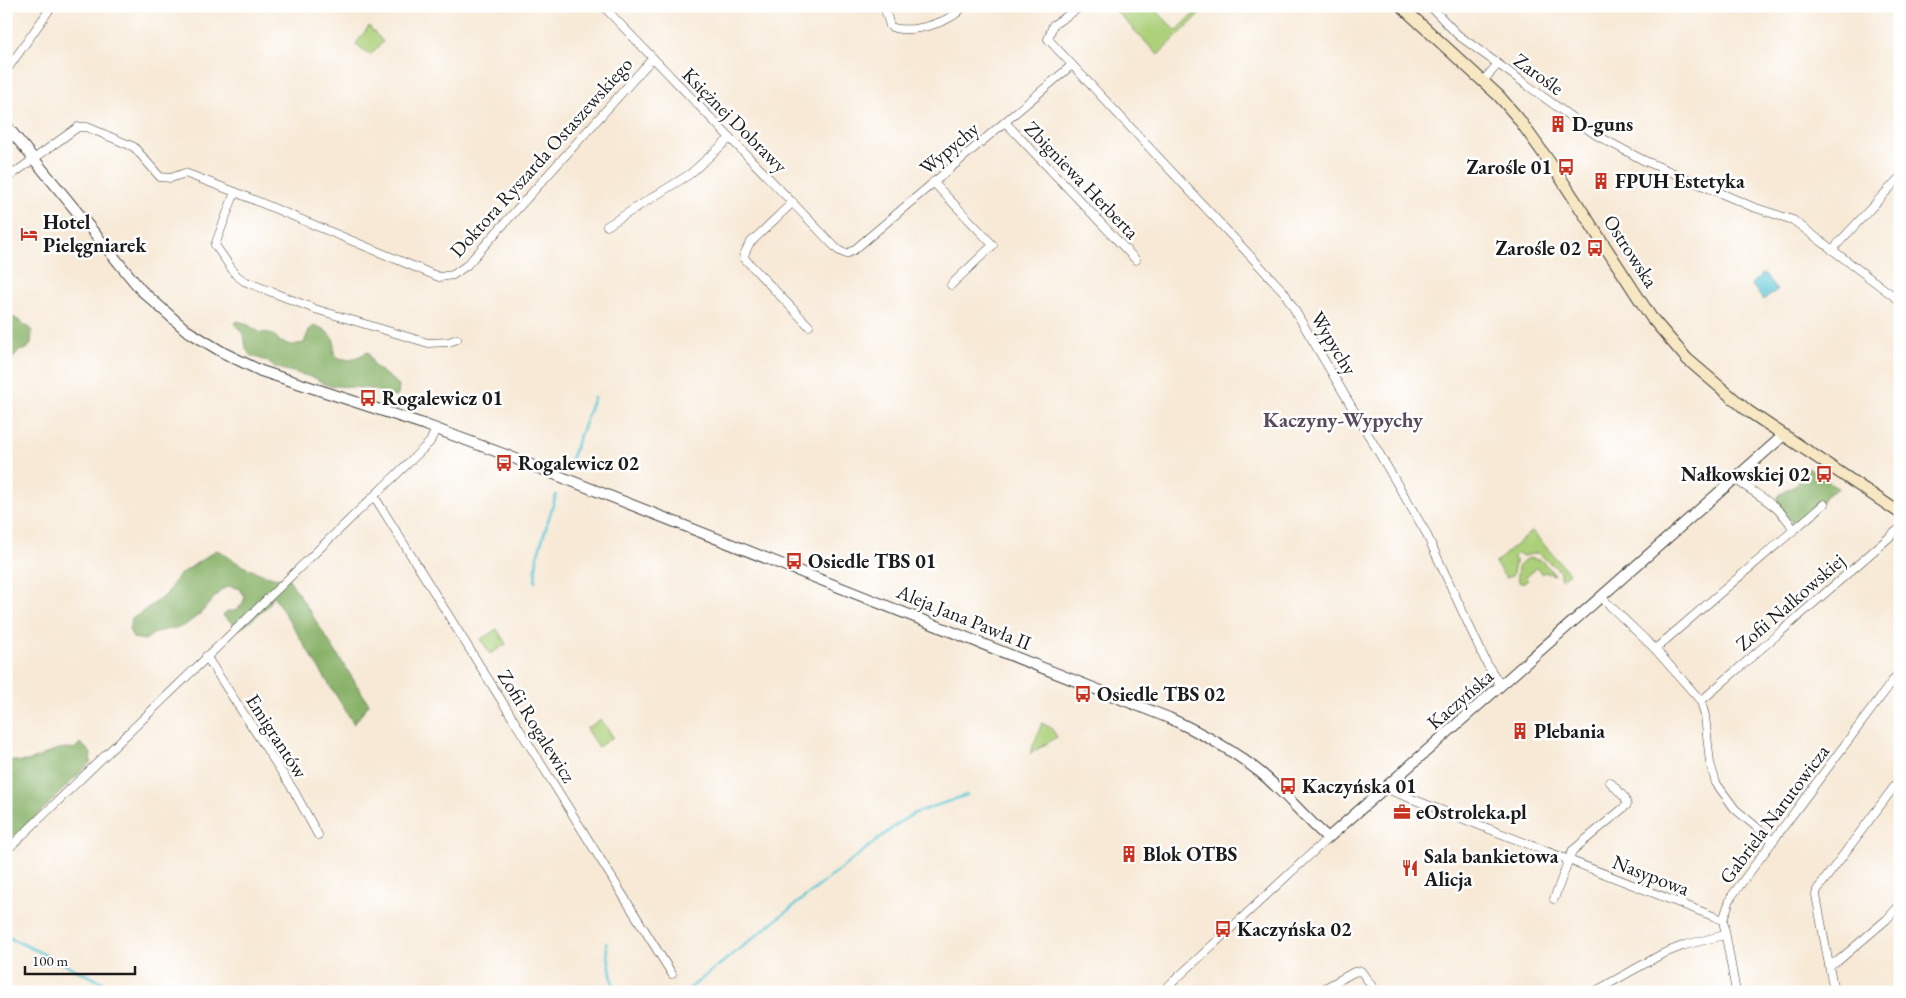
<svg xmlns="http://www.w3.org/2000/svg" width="1906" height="998" viewBox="0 0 1906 998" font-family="'EB Garamond',serif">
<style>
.green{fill:#acd079;stroke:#64764a}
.forest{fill:#89b269;stroke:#526742}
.water{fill:#5cc7d5;stroke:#3c7278}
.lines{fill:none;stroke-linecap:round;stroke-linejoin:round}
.stream{stroke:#5cc7d5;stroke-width:2.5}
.minor-casing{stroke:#3d3b38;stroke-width:9}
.tertiary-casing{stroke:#3d3b38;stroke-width:12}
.secondary-casing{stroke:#3d3b38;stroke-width:13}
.minor{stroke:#fff;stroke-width:8}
.tertiary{stroke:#fff;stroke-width:10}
.secondary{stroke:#f7e8c3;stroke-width:11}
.labels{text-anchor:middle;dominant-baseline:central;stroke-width:5;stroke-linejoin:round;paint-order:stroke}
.street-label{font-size:20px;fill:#1c1c1c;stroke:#fff}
.poi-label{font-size:20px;font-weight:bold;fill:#1c1c1c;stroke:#fff;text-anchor:start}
.neighbourhood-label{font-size:21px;font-weight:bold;fill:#5a4b5c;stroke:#fff}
</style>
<rect width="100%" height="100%" fill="#fff"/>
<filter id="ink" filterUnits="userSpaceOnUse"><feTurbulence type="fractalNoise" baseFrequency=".02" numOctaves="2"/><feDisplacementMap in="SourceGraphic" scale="10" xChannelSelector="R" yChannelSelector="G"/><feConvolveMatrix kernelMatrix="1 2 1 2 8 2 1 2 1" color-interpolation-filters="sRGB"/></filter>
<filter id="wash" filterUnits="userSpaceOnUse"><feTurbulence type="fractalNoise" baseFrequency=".0096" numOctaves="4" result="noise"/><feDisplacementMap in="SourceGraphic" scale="20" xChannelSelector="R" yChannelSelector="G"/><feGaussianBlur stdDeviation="1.12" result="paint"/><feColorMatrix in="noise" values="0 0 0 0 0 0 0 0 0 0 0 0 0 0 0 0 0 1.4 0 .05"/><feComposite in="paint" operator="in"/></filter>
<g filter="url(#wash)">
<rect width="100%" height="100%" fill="#f7e9d6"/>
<g class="green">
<polygon points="1152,6 1176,31 1202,6 1208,6 1158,55 1112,7"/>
<polygon points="369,26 383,42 370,55 356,44"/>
<polygon points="1532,531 1569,573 1562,579 1560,578 1560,571 1538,553 1522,556 1519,553 1515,554 1514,558 1516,560 1512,576 1506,578 1495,563"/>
<polygon points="1527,558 1541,560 1555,575 1544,572 1542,574 1536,568 1525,577 1528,580 1524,583 1520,583 1517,576 1518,567"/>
<polygon points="497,629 506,644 490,654 481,639"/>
<polygon points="601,719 613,737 598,747 586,729"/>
<polygon points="1042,723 1051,728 1057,737 1030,754"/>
</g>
<g class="forest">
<path d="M 6,310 C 14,320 24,322 32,331 L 31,344 L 27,349 L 18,351 L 6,369 Z"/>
<path d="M 237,321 L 245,323 L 261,333 C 269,331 276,335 280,342 L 292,345 L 304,343 L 309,330 L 315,325 L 325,330 L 334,340 L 334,353 L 337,358 L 351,360 L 368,352 L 374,366 L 399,385 L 398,395 L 395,397 L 372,389 L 326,385 L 315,378 L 274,367 L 267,361 L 251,356 L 246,349 L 244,335 L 234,323 Z"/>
<path d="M 1808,468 L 1839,488 L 1825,496 C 1820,510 1807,521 1793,525 C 1789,513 1774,509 1778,496 L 1796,484 Z"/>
<path d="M 216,550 C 223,552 224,554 230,558 C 247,570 269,578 289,579 L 369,704 L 354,724 L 273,595 L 268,606 L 241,629 L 223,616 L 227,611 L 235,611 L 242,605 L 245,597 L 240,589 L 229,586 L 221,590 L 201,613 L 184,626 L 156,632 L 145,640 L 133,638 L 129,629 L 132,619 L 166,595 L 178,576 Z"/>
<path d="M 80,743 L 91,753 L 90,763 L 6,846 L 6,758 C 35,771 47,743 74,749 Z"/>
</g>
<polygon class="water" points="1764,273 1777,290 1764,300 1751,284"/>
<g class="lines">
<g class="stream">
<polyline points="567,470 594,398"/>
<polyline points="535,582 537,557 556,495"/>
<polyline points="6,936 122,992"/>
<polyline points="606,943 614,992"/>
<polyline points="685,992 900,822 915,813 967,795"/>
</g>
</g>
</g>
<g filter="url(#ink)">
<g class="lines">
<g class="minor-casing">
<g id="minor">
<polyline points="603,6 838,250 846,254 854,250 1072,65"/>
<path d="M 884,6 L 890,26 C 905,36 955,22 963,6"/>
<polyline points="1082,6 1053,25 1048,39 1284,292 1425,531 1487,664 1501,686"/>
<polyline points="1430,6 1458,35 1596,135 1643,160 1753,207 1793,220 1900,301"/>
<polyline points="6,71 52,6"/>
<polyline points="1483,81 1498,64"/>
<polyline points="1005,122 1136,260"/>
<polyline points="6,179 78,127 87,127 134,147 160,177 171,178 185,173 235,192 215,245 236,275 244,281 315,309 428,343 449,342 457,339"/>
<polyline points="933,182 993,245 951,285"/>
<polyline points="235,192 439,277 453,275 467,265 652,59"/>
<polyline points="793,202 749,244 744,255 745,259 809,326"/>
<polyline points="607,226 690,174 730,138"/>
<polyline points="1832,250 1900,177"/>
<path d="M 1736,480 C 1756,494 1782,507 1793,529"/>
<polyline points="374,496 672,974"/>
<polyline points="1602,598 1655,649 1701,701 1705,716 1710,763 1716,783 1735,809 1773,841"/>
<polyline points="1655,649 1824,504"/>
<polyline points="206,656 294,791 318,835"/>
<polyline points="1701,701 1900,528"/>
<polyline points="1384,788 1723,920"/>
<polyline points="6,851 430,442 436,428"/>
<polyline points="1554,899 1572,851 1627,805 1625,798 1610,782"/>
<polyline points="1829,965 1838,961 1886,920 1900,905"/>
<polyline points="1162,992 1328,838"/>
<polyline points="1318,992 1354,972 1361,971 1376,992"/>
<polyline points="1594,992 1662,954 1685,945 1725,935"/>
<polyline points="1736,992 1723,920 1731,897 1900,671"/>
<polyline points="1821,992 1834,989"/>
<polyline points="1834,992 1816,895 1817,890 1900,779"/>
</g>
</g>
<g class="tertiary-casing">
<path id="tertiary" d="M 6,125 L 141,290 L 186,330 L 224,353 L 261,371 L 423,424 L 506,455 L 1169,718 C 1202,733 1233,750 1261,773 C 1285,793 1305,818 1328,838 L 1784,435"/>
</g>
<g class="secondary-casing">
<polyline id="secondary" points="1401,6 1499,96 1518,118 1556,171 1651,317 1687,359 1748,411 1900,513"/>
</g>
<use href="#minor" class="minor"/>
<use href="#tertiary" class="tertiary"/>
<use href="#secondary" class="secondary"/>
</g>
</g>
<defs>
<g id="building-bare" transform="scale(1.35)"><path d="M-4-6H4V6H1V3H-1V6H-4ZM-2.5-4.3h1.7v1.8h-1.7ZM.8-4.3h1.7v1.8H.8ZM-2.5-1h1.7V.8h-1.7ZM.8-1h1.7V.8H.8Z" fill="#c8321e" stroke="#fff" stroke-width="2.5" paint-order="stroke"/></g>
<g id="bus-bare" transform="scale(1.35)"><path d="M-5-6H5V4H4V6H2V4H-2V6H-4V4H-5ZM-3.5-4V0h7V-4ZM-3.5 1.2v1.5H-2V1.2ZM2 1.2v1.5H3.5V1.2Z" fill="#c8321e" stroke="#fff" stroke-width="2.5" paint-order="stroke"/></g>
<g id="hotel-bare" transform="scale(1.35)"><path d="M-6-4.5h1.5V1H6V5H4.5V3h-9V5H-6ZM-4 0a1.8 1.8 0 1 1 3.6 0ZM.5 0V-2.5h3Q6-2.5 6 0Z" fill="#c8321e" stroke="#fff" stroke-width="2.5" paint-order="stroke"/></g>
<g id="office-bare" transform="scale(1.35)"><path d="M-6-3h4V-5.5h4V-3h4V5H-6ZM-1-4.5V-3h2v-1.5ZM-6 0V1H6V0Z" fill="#c8321e" stroke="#fff" stroke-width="2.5" paint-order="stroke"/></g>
<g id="restaurant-bare" transform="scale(1.35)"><path d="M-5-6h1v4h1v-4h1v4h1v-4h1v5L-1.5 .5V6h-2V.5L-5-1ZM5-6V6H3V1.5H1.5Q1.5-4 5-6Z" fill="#c8321e" stroke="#fff" stroke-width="2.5" paint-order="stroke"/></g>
</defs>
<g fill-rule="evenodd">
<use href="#building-bare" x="1558" y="124"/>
<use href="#bus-bare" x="1566" y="167"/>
<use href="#building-bare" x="1601" y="181"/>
<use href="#hotel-bare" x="29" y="234"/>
<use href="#bus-bare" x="1595" y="248"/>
<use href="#bus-bare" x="368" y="398"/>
<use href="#bus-bare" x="504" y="463"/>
<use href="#bus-bare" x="1824" y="474"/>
<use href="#bus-bare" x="794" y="561"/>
<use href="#bus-bare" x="1083" y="694"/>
<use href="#building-bare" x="1520" y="731"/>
<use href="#bus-bare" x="1288" y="786"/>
<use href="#office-bare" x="1402" y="812"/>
<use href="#building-bare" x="1129" y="854"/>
<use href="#restaurant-bare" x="1410" y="868"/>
<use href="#bus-bare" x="1223" y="929"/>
</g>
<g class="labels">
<g class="street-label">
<text transform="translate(1539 74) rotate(36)">Zarośle</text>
<text transform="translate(735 120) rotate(45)">Księżnej Dobrawy</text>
<text transform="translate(949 148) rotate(-40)">Wypychy</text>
<text transform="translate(541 157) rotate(-48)">Doktora Ryszarda Ostaszewskiego</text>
<text transform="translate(1082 180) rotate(46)">Zbigniewa Herberta</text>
<text transform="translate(1631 251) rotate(57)">Ostrowska</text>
<text transform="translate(1334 343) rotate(59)">Wypychy</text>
<text transform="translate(1790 602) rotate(-41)">Zofii Nałkowskiej</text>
<text transform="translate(964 617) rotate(22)">Aleja Jana Pawła II</text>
<text transform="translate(1460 699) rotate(-41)">Kaczyńska</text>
<text transform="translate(537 726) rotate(58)">Zofii Rogalewicz</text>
<text transform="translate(277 736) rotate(57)">Emigrantów</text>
<text transform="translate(1774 814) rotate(-53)">Gabriela Narutowicza</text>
<text transform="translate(1651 875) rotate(21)">Nasypowa</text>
</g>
<g class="poi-label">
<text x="1572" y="124">D-guns</text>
<text x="1552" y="167" text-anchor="end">Zarośle 01</text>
<text x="1615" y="181">FPUH Estetyka</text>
<text x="43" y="222">Hotel<tspan x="43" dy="23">Pielęgniarek</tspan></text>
<text x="1581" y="248" text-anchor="end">Zarośle 02</text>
<text x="382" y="398">Rogalewicz 01</text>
<text x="518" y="463">Rogalewicz 02</text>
<text x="1810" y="474" text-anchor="end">Nałkowskiej 02</text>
<text x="808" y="561">Osiedle TBS 01</text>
<text x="1097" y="694">Osiedle TBS 02</text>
<text x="1534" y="731">Plebania</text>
<text x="1302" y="786">Kaczyńska 01</text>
<text x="1416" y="812">eOstroleka.pl</text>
<text x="1143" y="854">Blok OTBS</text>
<text x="1424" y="856">Sala bankietowa<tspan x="1424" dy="23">Alicja</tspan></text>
<text x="1237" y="929">Kaczyńska 02</text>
</g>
<g class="neighbourhood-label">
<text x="1343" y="419">Kaczyny-Wypychy</text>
</g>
</g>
<rect width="1906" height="998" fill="none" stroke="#fff" stroke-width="25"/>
<path d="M25 966v8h110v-8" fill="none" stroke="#1c1c1c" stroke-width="2.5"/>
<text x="32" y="966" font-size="15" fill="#1c1c1c" stroke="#ffffff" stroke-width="4" paint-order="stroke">100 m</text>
</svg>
